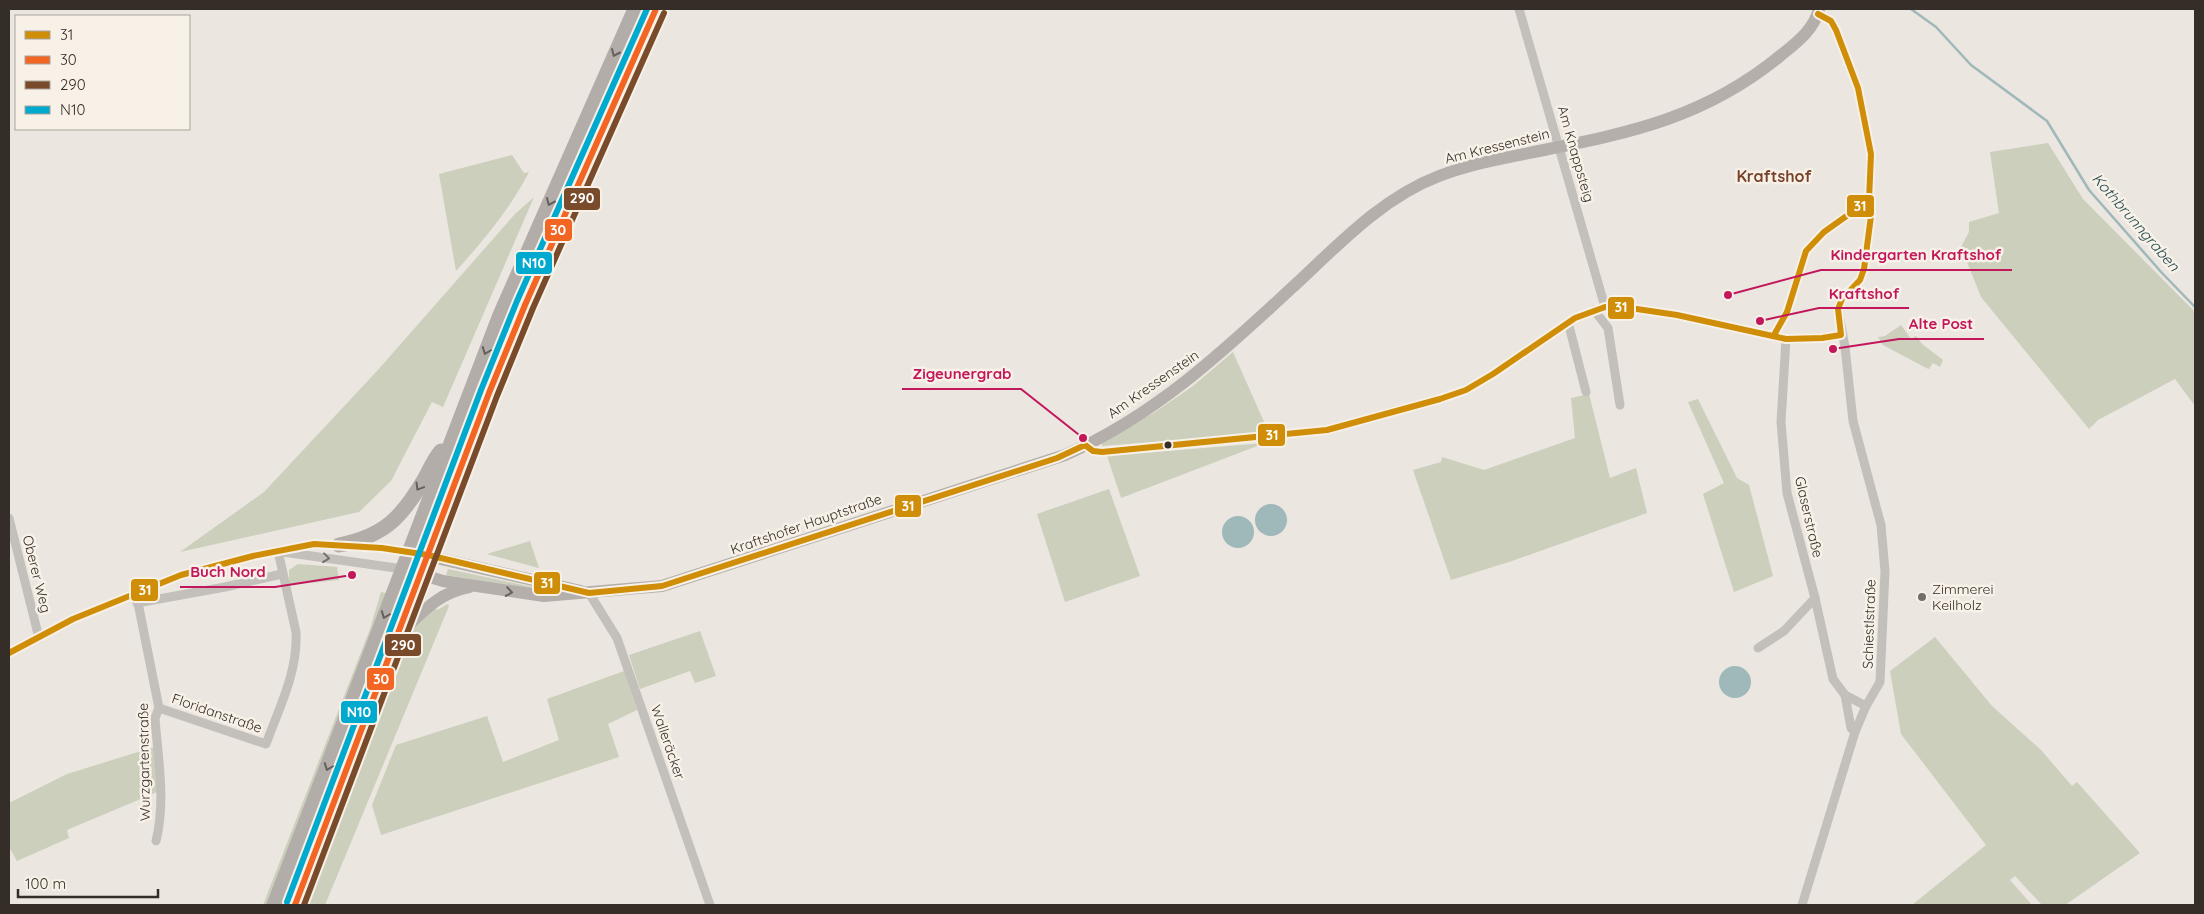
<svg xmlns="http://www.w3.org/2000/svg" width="2204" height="914" viewBox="0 0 2204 914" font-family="Quicksand,sans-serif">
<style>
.green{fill:#cbcfbc}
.water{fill:#9fb8b9}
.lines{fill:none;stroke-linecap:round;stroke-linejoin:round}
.stream{stroke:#9fb8b9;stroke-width:2.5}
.street{stroke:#c3bfba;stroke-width:9}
.secondary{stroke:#b4afaa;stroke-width:12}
.primary{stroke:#b2ada9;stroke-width:15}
.bus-1-casing{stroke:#f7f1e8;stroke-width:10}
.bus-2-casing{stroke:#f7f1e8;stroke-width:10}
.bus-3-casing{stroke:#f7f1e8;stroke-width:10}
.bus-4-casing{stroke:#f7f1e8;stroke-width:10}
.bus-1{stroke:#d08e08;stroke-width:6}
.bus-2{stroke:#f26522;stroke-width:6}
.bus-3{stroke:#7a4b2a;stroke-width:6}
.bus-4{stroke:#00a9ce;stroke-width:6}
.oneway{stroke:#66605c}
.oneway2{stroke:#746f6a}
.oneway3{stroke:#67615c}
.bus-dot{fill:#342d28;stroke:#f7f1e8;stroke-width:2}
.poi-dot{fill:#746e68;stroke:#f7f1e8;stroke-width:2}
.labels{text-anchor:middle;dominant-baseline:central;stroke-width:5;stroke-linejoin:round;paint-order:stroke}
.street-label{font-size:14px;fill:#342d28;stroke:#f7f1e8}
.poi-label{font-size:14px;fill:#342d28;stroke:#f7f1e8;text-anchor:start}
.water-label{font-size:15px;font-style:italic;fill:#234a50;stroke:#f7f1e8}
.quarter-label{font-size:16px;font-weight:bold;fill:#79432b;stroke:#f7f1e8}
.leader{fill:none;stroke:#c2185b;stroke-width:2}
.callout-dot{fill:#c2185b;stroke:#f7f1e8;stroke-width:2}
.callout-label{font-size:15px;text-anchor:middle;font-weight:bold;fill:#c2185b;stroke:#f7f1e8;stroke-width:5;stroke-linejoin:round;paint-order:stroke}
.line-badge{stroke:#f7f1e8;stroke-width:2}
.badge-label{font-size:14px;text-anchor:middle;font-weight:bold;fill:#fff}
</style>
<rect width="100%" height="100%" fill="#ebe6e0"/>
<g class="green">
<polygon points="640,9 650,9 431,530 428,530 464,434 498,332"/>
<polygon points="2048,143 2083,199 2195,312 2195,406 2175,379 2098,420 2089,429 1981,297 1961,247 1969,232 1969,222 1999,213 1990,152"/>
<path d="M 512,155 L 524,173 L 529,172 C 510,209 484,240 456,271 L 439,174 Z"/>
<polygon points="534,197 443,407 432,402 391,481 359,512 180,552 264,492 377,371 515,214"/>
<polygon points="1901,325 1911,339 1916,336 1922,344 1943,360 1940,367 1933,363 1929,369 1926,368 1883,345 1878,337 1885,336"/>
<polygon points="1233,352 1269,433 1102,446 1102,442 1155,412 1193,386"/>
<polygon points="1589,394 1610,478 1636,468 1647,513 1509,562 1451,580 1413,470 1441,462 1442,457 1484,470 1575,438 1571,398"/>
<polygon points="1698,399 1737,478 1749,485 1773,576 1734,592 1703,494 1724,483 1688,402"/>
<polygon points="1265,443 1121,498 1107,456"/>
<polygon points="1109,489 1140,576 1065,602 1037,514"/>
<polygon points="530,541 539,568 487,554"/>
<polygon points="298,564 337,567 339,580 289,585 289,570"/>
<polygon points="448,569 533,587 533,589 446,575"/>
<polygon points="381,592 386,593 268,905 263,905 370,629"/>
<polygon points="398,595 401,596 360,704 333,790 289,905 279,905"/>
<path d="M 448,604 L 449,606 L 325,905 L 300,905 C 304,894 307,882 313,872 C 322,856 343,827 337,808 L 373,728 L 414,627 L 434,605 L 437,610 Z"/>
<polygon points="700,631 716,676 695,683 690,671 640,689 629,655"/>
<polygon points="1935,637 1992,706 2041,750 2072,786 2077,782 2140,853 2065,905 2042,905 2015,876 2010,880 2032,905 1912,905 1986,845 1901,734 1890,671"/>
<polygon points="624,671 637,710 608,724 619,757 381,835 372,805 396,745 487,716 503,762 559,740 547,699"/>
<polygon points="154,747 157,792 67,830 69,838 17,861 9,847 9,803 67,774"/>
</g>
<g class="water">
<circle cx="1271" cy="520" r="16"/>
<circle cx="1238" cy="532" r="16"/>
<circle cx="1735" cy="682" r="16"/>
</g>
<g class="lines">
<polyline class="stream" points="1911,9 1936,27 1971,65 2047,121 2089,190 2162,273 2195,307"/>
<g class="street">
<polyline points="1519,9 1605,307"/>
<polyline points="1594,310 1608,328 1620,405"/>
<polyline points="1568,322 1586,392"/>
<polyline points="1786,339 1781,422 1787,493 1815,598 1833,679 1845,695 1866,706"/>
<polyline points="1085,445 1093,451 1102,452 1327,430 1440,399 1466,390 1493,374 1575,318 1605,307 1630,308 1677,315 1786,339 1822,338 1841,335"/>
<polyline points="9,518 39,638"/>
<polyline points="283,552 403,569"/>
<path d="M 136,593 L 159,708 L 155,718 C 158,759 166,801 156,841"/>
<polyline points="589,593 617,638 710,905"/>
<polyline points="137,603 225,587 282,574"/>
<polyline points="1758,648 1784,631 1815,598"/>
<polyline points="9,653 73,619 136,593 181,575 253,556 314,544 382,548 410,552"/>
<polyline points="1845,695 1851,728 1855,732"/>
<path d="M 159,708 L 266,744 C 279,708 298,672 296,632 L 278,551"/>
<polyline points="1802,905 1855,732 1866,706 1880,682 1885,571 1881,525 1853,421 1845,347 1838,309 1842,299 1860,280 1864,269 1871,216 1869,200 1871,154 1858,88 1836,30 1831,21 1818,14"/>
</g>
<g class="secondary">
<polyline points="410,552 581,591"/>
<path d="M 403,569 L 443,581 L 544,596 L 662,586 L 1065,455 C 1155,416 1225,350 1296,284 C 1340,243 1382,198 1439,176 C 1473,163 1509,157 1544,150 C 1634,132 1707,116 1780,56 C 1796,43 1814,30 1819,9"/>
<path d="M 398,635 C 421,614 437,593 469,587"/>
</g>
<g class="primary">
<path d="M 339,545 C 385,536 402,517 425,478 C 430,469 434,459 441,451"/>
<polyline points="274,905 500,315 635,9"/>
<polyline points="295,905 489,393 525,305 656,9"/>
</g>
<g class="bus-1-casing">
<g id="bus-1">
<polyline points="1774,335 1787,312 1806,251 1824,232 1869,200"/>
<polyline points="1085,445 1093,451 1102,452 1327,430 1440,399 1466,390 1493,374 1575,318 1605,307 1630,308 1677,315 1786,339 1822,338 1841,335 1838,309 1842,299 1860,280 1864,269 1871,216 1869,200 1871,154 1858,88 1836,30 1831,21 1818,14"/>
<polyline points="9,653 73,619 181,575 253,556 314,544 382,548 428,555 589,593 662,586 1057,458 1085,445"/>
</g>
</g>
<g class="bus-2-casing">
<polyline id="bus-2" points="295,905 489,393 525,305 656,9"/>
</g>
<g class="bus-3-casing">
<polyline id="bus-3" points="304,905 497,396 533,308 664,13"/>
</g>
<g class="bus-4-casing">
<polyline id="bus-4" points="287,902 481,390 517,301 647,9"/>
</g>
<use href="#bus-1" class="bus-1"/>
<use href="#bus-2" class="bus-2"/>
<use href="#bus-3" class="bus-3"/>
<use href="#bus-4" class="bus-4"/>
</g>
<defs><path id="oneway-chevron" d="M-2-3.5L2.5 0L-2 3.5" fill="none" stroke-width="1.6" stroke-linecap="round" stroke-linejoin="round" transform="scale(1.25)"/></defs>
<g class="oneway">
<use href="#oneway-chevron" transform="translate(615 53) rotate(114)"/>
<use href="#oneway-chevron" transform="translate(550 202) rotate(114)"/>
<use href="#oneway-chevron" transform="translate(486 351) rotate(111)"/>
<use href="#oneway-chevron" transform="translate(419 487) rotate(121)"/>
<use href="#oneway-chevron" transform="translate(385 615) rotate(111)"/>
<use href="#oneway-chevron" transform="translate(328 767) rotate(111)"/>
</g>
<use class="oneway2" href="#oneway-chevron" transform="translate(326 558) rotate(7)"/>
<use class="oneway3" href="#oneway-chevron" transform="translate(509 592) rotate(9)"/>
<circle class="bus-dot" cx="1168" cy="445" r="4.5"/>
<circle class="poi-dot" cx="1922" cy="597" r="5"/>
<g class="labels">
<g class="street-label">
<text transform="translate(1497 146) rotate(-14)">Am Kressenstein</text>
<text transform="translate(1576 154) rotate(74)">Am Knappsteig</text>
<text transform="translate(1153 384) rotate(-35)">Am Kressenstein</text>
<text transform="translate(1809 517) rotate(77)">Glaserstraße</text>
<text transform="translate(806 524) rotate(-19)">Kraftshofer Hauptstraße</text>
<text transform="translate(37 574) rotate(76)">Oberer Weg</text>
<text transform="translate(1869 624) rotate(-88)">Schiestlstraße</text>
<text transform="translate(217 713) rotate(19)">Floridanstraße</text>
<text transform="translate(668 742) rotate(71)">Walleräcker</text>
<text transform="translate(144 762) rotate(-91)">Wurzgartenstraße</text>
</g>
<g class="poi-label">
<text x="1932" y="589">Zimmerei<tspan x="1932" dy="16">Keilholz</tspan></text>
</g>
<g class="water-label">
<text transform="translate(2136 222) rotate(49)">Kothbrunngraben</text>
</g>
<g class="quarter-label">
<text x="1774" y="176">Kraftshof</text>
</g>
</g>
<path class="leader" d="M1728 295L1821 270H2012M1760 321L1819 308H1909M1833 349L1899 339H1984M1083 438L1021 389H902M352 575L275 587H180"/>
<g class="callout-dot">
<circle cx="1728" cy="295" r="5"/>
<circle cx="1760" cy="321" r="5"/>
<circle cx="1833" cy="349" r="5"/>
<circle cx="1083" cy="438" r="5"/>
<circle cx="352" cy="575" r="5"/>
</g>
<g class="callout-label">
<text x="1916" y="260">Kindergarten Kraftshof</text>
<text x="1864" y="299">Kraftshof</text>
<text x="1941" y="329">Alte Post</text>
<text x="962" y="379">Zigeunergrab</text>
<text x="228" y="577">Buch Nord</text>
</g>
<g class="line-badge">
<rect x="563" y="187" width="38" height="24" rx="5" fill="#7a4b2a"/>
<rect x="1846" y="194" width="29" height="24" rx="5" fill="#d08e08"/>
<rect x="544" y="218" width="29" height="24" rx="5" fill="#f26522"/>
<rect x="515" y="251" width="38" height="24" rx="5" fill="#00a9ce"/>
<rect x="1607" y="296" width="28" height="24" rx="5" fill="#d08e08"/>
<rect x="1257" y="423" width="29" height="24" rx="5" fill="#d08e08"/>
<rect x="894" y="494" width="28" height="24" rx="5" fill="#d08e08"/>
<rect x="533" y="571" width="28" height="24" rx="5" fill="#d08e08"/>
<rect x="130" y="578" width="29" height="24" rx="5" fill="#d08e08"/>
<rect x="384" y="633" width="38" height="24" rx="5" fill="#7a4b2a"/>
<rect x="366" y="667" width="29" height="24" rx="5" fill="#f26522"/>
<rect x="340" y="700" width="38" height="24" rx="5" fill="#00a9ce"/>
</g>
<g class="badge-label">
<text x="582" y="203">290</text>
<text x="1860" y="211">31</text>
<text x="558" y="235">30</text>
<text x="534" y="268">N10</text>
<text x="1621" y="312">31</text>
<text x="1272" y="440">31</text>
<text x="908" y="511">31</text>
<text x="547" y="588">31</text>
<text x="145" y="595">31</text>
<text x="403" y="650">290</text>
<text x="381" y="684">30</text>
<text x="359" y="717">N10</text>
</g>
<rect width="2204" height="914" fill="none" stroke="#342d28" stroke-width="20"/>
<rect x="15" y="15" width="175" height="115" fill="#f7f1e8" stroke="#a9a39b"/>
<rect x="25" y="31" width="25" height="8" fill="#d08e08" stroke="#a9a39b"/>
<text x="60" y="40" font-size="15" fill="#342d28">31</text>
<rect x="25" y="56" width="25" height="8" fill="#f26522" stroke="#a9a39b"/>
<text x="60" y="65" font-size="15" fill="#342d28">30</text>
<rect x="25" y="81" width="25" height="8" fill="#7a4b2a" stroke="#a9a39b"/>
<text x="60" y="90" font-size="15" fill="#342d28">290</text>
<rect x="25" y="106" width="25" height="8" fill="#00a9ce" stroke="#a9a39b"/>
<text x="60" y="115" font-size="15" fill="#342d28">N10</text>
<path d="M18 889v8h140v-8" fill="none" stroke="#342d28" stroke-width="2.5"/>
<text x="25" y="889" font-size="15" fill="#342d28" stroke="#f7f1e8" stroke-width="4" paint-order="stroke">100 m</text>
</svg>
